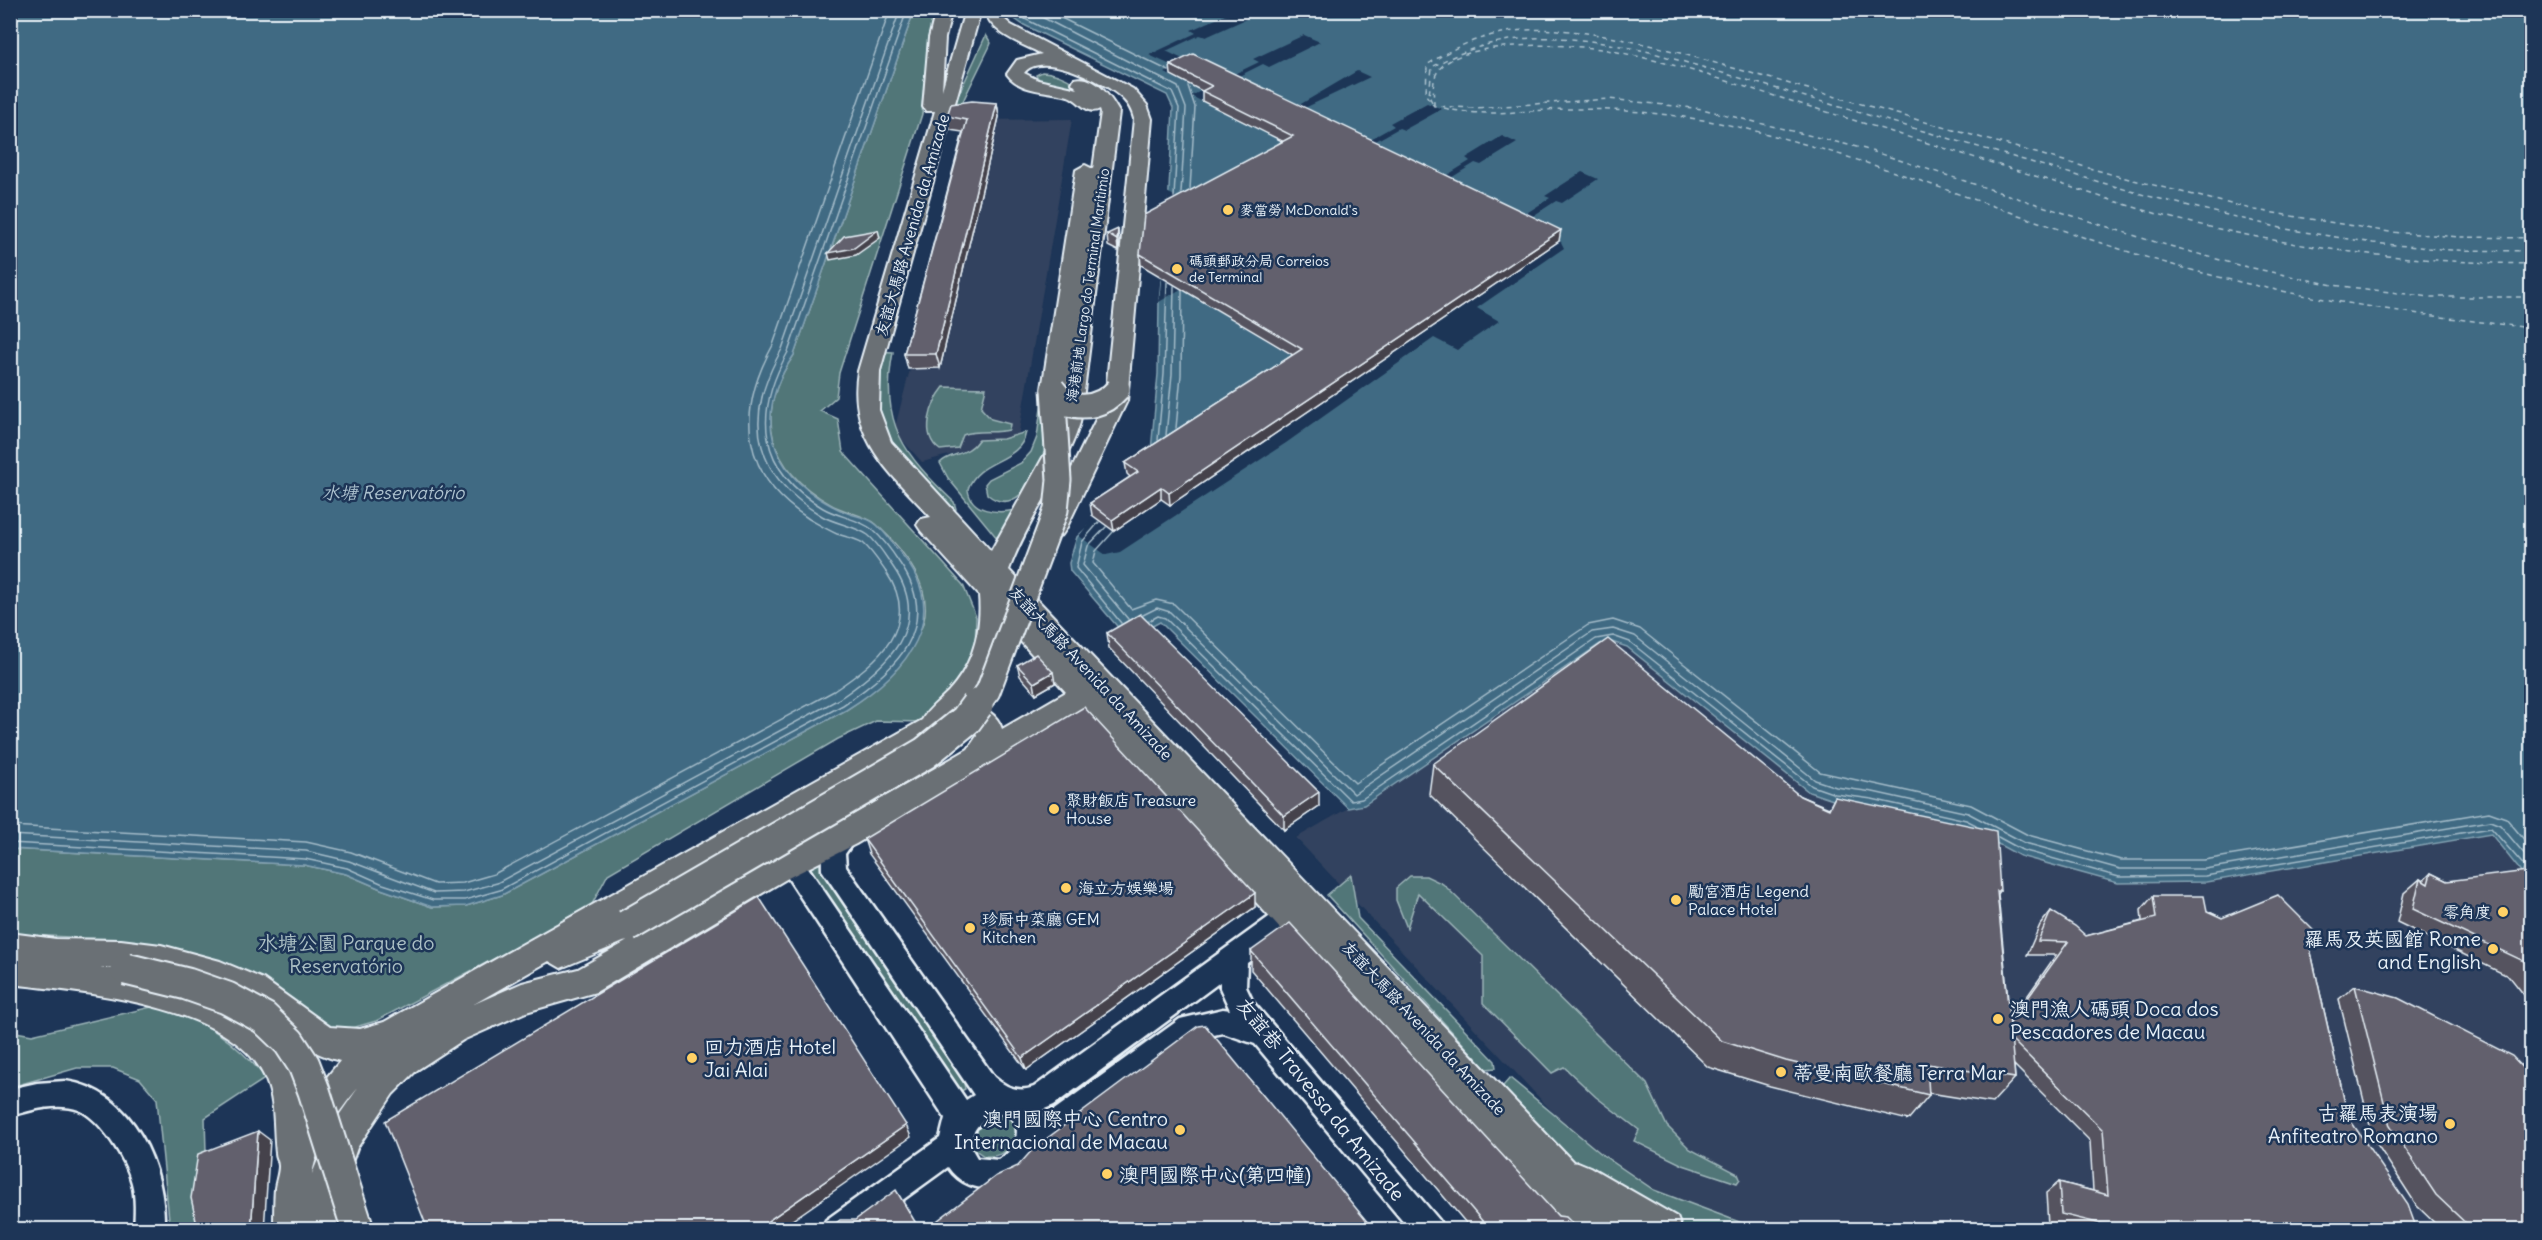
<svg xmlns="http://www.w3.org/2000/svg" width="2542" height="1240" viewBox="0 0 2542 1240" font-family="Delius,'LXGW WenKai TC',sans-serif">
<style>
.built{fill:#32425e}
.green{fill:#517678;stroke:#9cb4b8;stroke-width:1.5}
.water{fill:#3f6b83;stroke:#83a1b2;stroke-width:1.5}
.pier{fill:#1d3557}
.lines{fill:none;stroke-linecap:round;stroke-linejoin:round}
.shore{stroke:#a4bbc9;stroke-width:1.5}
.ferry{stroke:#adc2cf;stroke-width:1.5;stroke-dasharray:5 4.5;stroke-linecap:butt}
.minor-casing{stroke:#e8f1f8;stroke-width:5}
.major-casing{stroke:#e8f1f8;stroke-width:4}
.minor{fill:#1d3557;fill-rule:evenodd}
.major{fill:#6b7074;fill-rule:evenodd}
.major-bridge-far1-casing{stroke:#e8f1f8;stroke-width:27;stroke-linecap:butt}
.major-bridge-casing{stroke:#e8f1f8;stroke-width:35;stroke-linecap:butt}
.major-bridge-far1{stroke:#6b7074;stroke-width:23}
.major-bridge{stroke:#6b7074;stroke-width:31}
.wall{fill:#54535e;stroke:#e8f1f8;stroke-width:1.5}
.shaded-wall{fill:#45434c;stroke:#e8f1f8;stroke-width:1.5}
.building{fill:#62606d;stroke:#e8f1f8;stroke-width:1.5}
.poi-dot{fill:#ffd166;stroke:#1d3557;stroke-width:2}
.labels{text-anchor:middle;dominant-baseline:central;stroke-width:5;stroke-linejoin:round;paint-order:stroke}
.far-poi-label{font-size:14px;fill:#e8f1f8;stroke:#1d3557;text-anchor:start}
.far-street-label{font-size:14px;fill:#e8f1f8;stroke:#1d3557}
.street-label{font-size:16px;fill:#e8f1f8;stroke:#1d3557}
.poi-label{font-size:16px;fill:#e8f1f8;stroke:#1d3557;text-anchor:start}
.water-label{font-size:18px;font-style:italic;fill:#adc2cf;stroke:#1d3557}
.near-poi-label{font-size:20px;fill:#e8f1f8;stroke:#1d3557;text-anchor:start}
.near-park-label{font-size:20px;fill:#acc0c5;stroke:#1d3557}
.near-street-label{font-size:20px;fill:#e8f1f8;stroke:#1d3557}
</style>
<rect width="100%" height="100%" fill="#1d3557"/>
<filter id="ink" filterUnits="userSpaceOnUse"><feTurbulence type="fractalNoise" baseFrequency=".0167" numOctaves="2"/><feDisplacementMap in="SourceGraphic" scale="12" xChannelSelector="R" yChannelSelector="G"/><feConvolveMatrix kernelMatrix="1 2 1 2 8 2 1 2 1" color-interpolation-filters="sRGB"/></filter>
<g filter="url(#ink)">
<g class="built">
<polygon points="1072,119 1018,437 922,462 894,431 975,120"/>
<polygon points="1612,642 2206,882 2491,834 2531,884 2531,1229 1741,1230 1647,1192 1591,1153 1296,838 1348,808 1364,805 1600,644"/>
</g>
<g class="green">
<path d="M 914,11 L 933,11 L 922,114 L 839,373 L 836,397 L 820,411 L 838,419 L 843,452 L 963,585 L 976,617 L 975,653 L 958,689 L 924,722 L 876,721 L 838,739 L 608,874 L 590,908 L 376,1021 L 352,1028 L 330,1029 L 168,951 L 69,937 L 11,934 L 10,849 L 304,865 L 346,874 L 381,889 L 432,907 L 466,906 L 502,895 L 846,710 C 873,693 886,681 904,654 C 909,647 916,639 920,631 C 939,592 903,549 876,524 C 865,515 843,512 830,504 C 768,469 753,414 794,355 Z"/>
<polygon points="986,35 991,43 989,48 960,107 948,118"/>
<path d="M 1042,72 C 1065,72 1089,93 1105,107 L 1051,451 C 1038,471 1017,520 987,494 L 985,484 L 989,479 L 1021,463 L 1031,452 L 1037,437 L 1059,279 L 1077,279 L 1101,108 L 1040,81 L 1036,75 Z"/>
<path d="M 874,351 L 893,352 C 879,423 904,455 954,502 L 956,509 L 953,513 L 893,456 L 871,411 Z"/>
<path d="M 944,387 L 986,388 L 981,408 L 991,419 L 1010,424 L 1009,430 C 993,434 977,429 963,435 L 958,448 L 940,450 C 919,435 931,403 944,387 Z"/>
<path d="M 1026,432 C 1020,464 978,458 968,489 C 970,512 997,514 1015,510 L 997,538 L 948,478 L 940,463 C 951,452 968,456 978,440 L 1003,439 Z"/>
<polygon points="830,845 824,871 826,878 964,1083 965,1089 961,1091 957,1090 805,865"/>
<polygon points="1351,875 1358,918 1495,1061 1496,1068 1486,1069 1327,895"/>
<polygon points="1410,876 1426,876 1443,884 1647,1084 1667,1126 1690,1149 1738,1174 1740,1179 1737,1183 1683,1165 1634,1141 1639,1130 1596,1097 1564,1067 1552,1073 1483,1003 1483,956 1418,893 1407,928 1396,900 1396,888"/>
<path d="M 164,1004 C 210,1026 233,1039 266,1078 L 205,1118 L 206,1152 L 200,1229 L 170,1229 L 157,1099 L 140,1079 L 113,1068 L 77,1068 L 11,1087 L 10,1031 L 32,1035 Z"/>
<polygon points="1510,1078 1604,1156 1654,1190 1758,1229 1688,1229 1656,1215 1553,1153 1501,1094 1503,1086"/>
<path d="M 997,1108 L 1016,1119 C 1018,1142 1010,1158 984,1156 L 971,1147 L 969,1131 Z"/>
</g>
<g class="water">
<polygon points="1015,10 2531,11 2531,884 2491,834 2206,882 2118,883 2020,856 1965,826 1833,800 1809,792 1627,647 1612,642 1600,644 1364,805 1348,808 1160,622 1128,639 1070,571 1069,563 1077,537 1113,503 1151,451 1158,374 1159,302 1168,210 1173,108 1167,95 1022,24 1015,19"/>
<path d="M 10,11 L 914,11 L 794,355 C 758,407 763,460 817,497 C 825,502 835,508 845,512 C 854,516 867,517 874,523 C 883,529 891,542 898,550 C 956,616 906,673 846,710 L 502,895 L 466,906 L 432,907 L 381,889 L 346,874 L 304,865 L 11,849 Z"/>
</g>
<polygon class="pier" points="1234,11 1249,11 1257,14 1206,37 1200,35 1166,51 1224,79 1259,62 1253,59 1304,35 1320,42 1269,67 1263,64 1229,81 1289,111 1357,71 1370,77 1294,113 1360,145 1394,126 1390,123 1427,103 1442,109 1404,130 1399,128 1365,147 1436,182 1470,161 1466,158 1502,136 1517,143 1481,165 1475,163 1441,184 1516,220 1550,198 1545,196 1582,172 1598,179 1562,203 1556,201 1522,223 1561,242 1564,248 1477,308 1499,321 1457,350 1434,338 1286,443 1120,552 1106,555 1079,536 1090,522 1301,361 1181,289 1159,302 1168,210 1167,192 1187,203 1292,146 1191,96 1201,91 1165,73 1175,67 1149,55 1196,33 1191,30"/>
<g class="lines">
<g class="shore">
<polyline points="1020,10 1025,19 1172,92 1179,108 1174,197"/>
<polyline points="1028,10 1178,87 1186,108 1181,193"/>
<polyline points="1045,10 1169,71"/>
<polyline points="1188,86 1195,107 1190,189"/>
<polyline points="1176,428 1181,375 1182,291"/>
<polyline points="1166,435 1172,374 1174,286"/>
<polyline points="1158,440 1164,374 1167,282"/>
<polyline points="1099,522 1082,542 1076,568 1121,623"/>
<polyline points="1106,527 1088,546 1083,565 1128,619"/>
<polyline points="1113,532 1096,551 1093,563 1131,609 1156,600 1174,604 1355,783 1588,625 1613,620 1640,629 1820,772 1971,805 2028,835 2121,860 2204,860 2489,812 2506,818 2532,849"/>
<polyline points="1143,615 1157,608 1170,612 1354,794 1592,632 1613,629 1635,636 1815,780 1836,787 1873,792 1968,813 2025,843 2120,869 2205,869 2490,821 2500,825 2532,863"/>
<polyline points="1149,621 1158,616 1165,618 1351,801 1362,799 1596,639 1613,636 1630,642 1812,786 1835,794 1872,799 1966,820 1976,825"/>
<path d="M 10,826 L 306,842 L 351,852 L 435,884 L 463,883 L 494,874 L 834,691 C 877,662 923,626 886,572 C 879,562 872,551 863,543 C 855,538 846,537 837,534 C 828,530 818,524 809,519 C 740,475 736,412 773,345 L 890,10"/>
<path d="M 10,835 L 306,851 L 349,861 L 434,893 L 464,892 L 497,883 L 839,699 C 886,667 934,626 893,567 C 886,557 878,543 868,535 C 855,526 836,524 822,516 C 751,474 743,417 782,349 L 900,10"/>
<polyline points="1998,837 2022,850 2119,877 2205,876 2491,828 2527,869"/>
<path d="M 10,843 L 305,859 L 347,868 L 383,884 L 433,900 L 465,900 L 500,890 L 843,705 C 896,670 944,626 899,562 C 892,551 883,539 873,530 C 860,519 838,517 823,508 C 758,470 753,414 788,352 L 907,10"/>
</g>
<g class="ferry">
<path d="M 1432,102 L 1429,96 L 1432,67 C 1506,26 1570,35 1650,52 L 2148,196 L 2285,229 L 2373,243 L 2451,250 L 2532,251"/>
<path d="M 1434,105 C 1434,94 1431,81 1438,71 C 1460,38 1573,44 1607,50 C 1669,61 1728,82 1788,100 C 1873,126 1959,153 2045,179 C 2087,192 2130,207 2173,218 C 2293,249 2409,262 2532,264"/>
<path d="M 1444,108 C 1483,118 1527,110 1567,109 C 1623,109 1679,114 1734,126 C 1884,160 2025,223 2173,265 C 2290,298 2411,314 2532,328"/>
<path d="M 2532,238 L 2460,237 L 2390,232 L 2255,210 L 2121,177 L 1662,48 C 1576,29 1504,12 1427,65 L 1426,95 L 1434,106 L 1474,108 L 1609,99 L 1702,109 L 1865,149 L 2145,239 L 2238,265 L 2333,285 L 2431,297 L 2532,297"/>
</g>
<g class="minor-casing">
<g id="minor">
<path d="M 846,825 L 854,828 L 858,835 L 845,854 L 846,867 L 994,1077 C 1005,1087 1019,1093 1034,1087 L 1280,909 L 1289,906 L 1298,909 L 1302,917 L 1298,925 L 1247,963 L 1246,987 L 1253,1002 L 1439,1220 L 1443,1230 L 1410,1230 L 1255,1044 L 1223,1033 L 1195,1039 L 1039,1155 C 1022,1191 972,1202 948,1167 L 861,1230 L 822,1230 L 826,1220 L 940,1138 L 945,1118 L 788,878 L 778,880 L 769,876 L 766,869 L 769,862 L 787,857 L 805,863 L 966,1100 L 974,1095 L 822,870 C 821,851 826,832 846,825 ZM 1220,982 L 1220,988 L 1230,1010 L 1223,1009 L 1180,1019 L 1043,1118 L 1040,1111 L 1054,1105 ZM 1002,1113 C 1027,1121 1017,1151 998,1160 L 977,1158 L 970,1146 C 972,1127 983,1117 1002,1113 Z"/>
<path d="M 65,1081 C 133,1090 167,1168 164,1230 L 134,1230 C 135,1214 136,1198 132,1183 C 127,1161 101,1119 79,1110 C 58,1102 31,1110 10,1116 L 10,1089 L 37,1083 Z"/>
</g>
</g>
<g class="major-casing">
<path id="major" d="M 936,10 L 952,10 L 945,38 L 942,90 L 965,10 L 981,10 L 880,371 L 879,410 L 891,442 L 991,551 L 1051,443 L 1058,423 L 1062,391 L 1053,396 L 1045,394 L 1042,389 L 1076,170 L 1085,165 L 1093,169 L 1101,112 L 1100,109 C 1087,116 1081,101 1068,96 C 1047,90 1021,93 1007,74 L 1017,60 L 1042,54 C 1023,44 990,34 985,10 L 1001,10 L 1002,17 L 1011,25 L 1133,89 L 1147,105 L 1152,119 L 1127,401 L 1066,529 L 1062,535 L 1054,537 L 1046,535 L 1042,529 L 1105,401 L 1134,119 C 1132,111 1129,105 1123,99 C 1108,83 1041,49 1024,73 L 1038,80 L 1078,89 L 1072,83 L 1074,79 C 1095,74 1110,96 1119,112 L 1080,423 C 1063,475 1028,518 1009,570 L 1574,1163 L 1578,1162 L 1590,1167 L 1677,1217 L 1682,1230 L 1553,1230 L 1081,709 L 856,844 L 788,878 L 596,992 L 526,1012 L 463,1040 L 417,1070 L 393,1094 L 357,1148 L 341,1194 L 341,1230 L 274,1230 C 274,1216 274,1202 275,1188 C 276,1181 279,1173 279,1166 C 279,1161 276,1157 276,1153 C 273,1128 276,1104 266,1080 C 235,1004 82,992 10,984 L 10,933 L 56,939 L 121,940 L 161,945 L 220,961 L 263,979 L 330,1027 L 360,1029 L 384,1022 L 922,720 C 928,709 939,701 948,692 C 973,665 982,631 979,595 L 921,531 L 917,525 L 921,519 L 931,517 C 890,473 847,438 858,371 L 935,111 L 926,111 L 923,107 L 929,38 ZM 1005,624 L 1066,692 L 1002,729 C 998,715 983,705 968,705 L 994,664 ZM 968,726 L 975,730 L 977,736 L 968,749 C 859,813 748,872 638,935 L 642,926 L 638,916 L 630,914 L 953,728 ZM 633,938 L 578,969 L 522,983 L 474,1004 L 549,961 L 561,968 ZM 100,967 C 153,967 215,980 259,1010 C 288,1032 302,1051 340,1061 L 306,1103 C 299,1074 287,1047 265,1026 C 230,993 148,975 100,967 ZM 358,1088 L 333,1124 L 312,1174 C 319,1140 336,1114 358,1088 Z"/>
</g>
<use href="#minor" class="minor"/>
<use href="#major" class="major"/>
<g class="major-bridge-far1-casing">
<g id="major-bridge-far1">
<path d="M 1053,389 L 1065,403 C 1085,410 1104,405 1118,389"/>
<polyline points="976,707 988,691 1056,510 1059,480 1053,389"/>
</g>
</g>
<g class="major-bridge-casing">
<g id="major-bridge">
<polyline points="627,926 925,753 966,720 977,705"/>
<polyline points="126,969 187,984 227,998 264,1018 289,1042 304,1065 314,1091 358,1230"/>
</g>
</g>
<use href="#major-bridge-far1" class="major-bridge-far1"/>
<use href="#major-bridge" class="major-bridge"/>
</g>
<g class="wall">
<polygon points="1170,65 1559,241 1170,505 1161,499 1114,531 1092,515 1090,503 1130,477 1127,474 1125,463 1293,355 1141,265 1140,254 1282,141 1202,101 1202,91 1171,75"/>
<polygon points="997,103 999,117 940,368 908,369 904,354 963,132 950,130 947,116"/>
<polygon points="1107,234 1119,240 1118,251 1108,246"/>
<polygon points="1107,633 1319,806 1284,830 1109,648"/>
<polygon points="1017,665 1055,683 1036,694 1020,676"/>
<polygon points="1433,764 1800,796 1829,808 1835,797 2000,891 1998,894 2010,1021 2056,955 2027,955 2040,925 2051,911 2086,936 2142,921 2141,910 2153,896 2207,911 2222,918 2310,948 2348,1117 2417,1230 2067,1230 2048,1225 2046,1193 2059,1182 2093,1191 2090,1141 2014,1065 2015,1078 1992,1103 1929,1093 1929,1095 1908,1120 1770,1086 1708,1067 1429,794"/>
<polygon points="864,839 1255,907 1026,1070 869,854"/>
<polygon points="2431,873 2447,881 2532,876 2532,1005 2510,977 2397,922 2404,893 2420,879 2423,881"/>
<polygon points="1251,951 1558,1216 1574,1225 1572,1230 1472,1230 1251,970"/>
<polygon points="2355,986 2532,1230 2442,1230 2417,1206 2373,1138 2339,999"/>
</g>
<g class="shaded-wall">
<polygon points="997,103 999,117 940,368 936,354"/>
<polygon points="1118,229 1119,240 1118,251 1117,240"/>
<polygon points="878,230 880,238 856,255 830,260 828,253"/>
<polygon points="1561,230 1559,241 1170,505 1169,493"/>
<polygon points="1161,487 1161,499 1114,531 1112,520"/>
<polygon points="1053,672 1055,683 1036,694 1034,683"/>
<polygon points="1319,792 1319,806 1284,830 1284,816"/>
<polygon points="1255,893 1255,907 1026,1070 1022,1058"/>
<polygon points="906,1125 911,1137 778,1230 755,1230"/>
<polygon points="258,1131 270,1140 264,1230 251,1230"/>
</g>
<g class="building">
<polygon points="1193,54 1561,230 1169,493 1161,487 1112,520 1090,503 1138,472 1125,463 1302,349 1140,254 1144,215 1293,136 1202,91 1212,86 1170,65"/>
<polygon points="972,101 997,103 936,354 904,354 967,120 947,116 951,104"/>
<polygon points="1118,229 1117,240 1107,234"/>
<polygon points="878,230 854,248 828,253 844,236"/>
<polygon points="1140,614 1319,792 1284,816 1107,633"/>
<polygon points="1608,639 1800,796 1829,809 1835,797 1996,831 2000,891 1997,891 2015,1078 1927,1064 1929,1095 1786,1061 1722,1041 1433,764"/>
<polygon points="1036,654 1053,672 1034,683 1017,665"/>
<polygon points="1084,707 1255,893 1022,1058 864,839"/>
<polygon points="2527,871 2532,876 2532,967 2528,963 2413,909 2420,879 2428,884 2431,873 2447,881"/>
<polygon points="2278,895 2319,936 2310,948 2348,1117 2408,1205 2417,1230 2118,1230 2118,1228 2061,1214 2059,1182 2108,1195 2103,1130 2011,1039 2010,1023 2068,942 2038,941 2051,911 2075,926 2086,936 2156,918 2153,896 2204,896 2207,911 2222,918"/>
<polygon points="759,897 906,1125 755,1230 428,1230 385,1121"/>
<polygon points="1290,923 1558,1216 1566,1217 1574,1225 1569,1230 1490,1230 1251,951"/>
<polygon points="2355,986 2398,998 2512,1056 2532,1077 2532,1230 2473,1230 2436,1195 2390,1126"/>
<polygon points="1205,1025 1374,1230 925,1230 996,1176 1018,1166 1034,1148 1198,1026"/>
<polygon points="258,1131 251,1230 198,1230 191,1198 198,1154"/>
<polygon points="896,1190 920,1230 827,1230 840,1220 855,1220"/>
</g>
</g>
<g class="poi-dot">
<circle cx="1228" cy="210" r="6"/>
<circle cx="1177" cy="269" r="6"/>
<circle cx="1054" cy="809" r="6"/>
<circle cx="1066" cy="888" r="6"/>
<circle cx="1676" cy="900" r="6"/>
<circle cx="2503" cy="912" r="6"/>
<circle cx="970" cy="928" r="6"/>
<circle cx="2493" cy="949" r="6"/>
<circle cx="1998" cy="1019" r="6"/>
<circle cx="692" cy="1058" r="6"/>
<circle cx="1781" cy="1072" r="6"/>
<circle cx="2450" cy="1124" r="6"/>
<circle cx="1180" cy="1130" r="6"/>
<circle cx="1107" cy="1174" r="6"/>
</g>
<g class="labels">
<g class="far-poi-label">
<text x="1240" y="210">麥當勞 McDonald's</text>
<text x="1189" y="261">碼頭郵政分局 Correios<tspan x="1189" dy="16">de Terminal</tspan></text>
</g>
<g class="far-street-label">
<text transform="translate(1088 285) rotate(-82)">海港前地 Largo do Terminal Marítimio</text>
</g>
<g class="street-label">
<text transform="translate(912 225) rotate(-74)">友誼大馬路 Avenida da Amizade</text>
<text transform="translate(1091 673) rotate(47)">友誼大馬路 Avenida da Amizade</text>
<text transform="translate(1424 1028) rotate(47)">友誼大馬路 Avenida da Amizade</text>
</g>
<g class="poi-label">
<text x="1066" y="800">聚財飯店 Treasure<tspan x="1066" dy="18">House</tspan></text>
<text x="1078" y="888">海立方娛樂場</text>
<text x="1688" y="891">勵宮酒店 Legend<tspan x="1688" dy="18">Palace Hotel</tspan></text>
<text x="2491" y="912" text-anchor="end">零角度</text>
<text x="982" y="919">珍厨中菜廳 GEM<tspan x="982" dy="18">Kitchen</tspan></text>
</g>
<g class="water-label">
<text x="393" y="492">水塘 Reservatório</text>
</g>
<g class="near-poi-label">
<text x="2481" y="938" text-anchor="end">羅馬及英國館 Rome<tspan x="2481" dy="23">and English</tspan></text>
<text x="2010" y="1008">澳門漁人碼頭 Doca dos<tspan x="2010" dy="23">Pescadores de Macau</tspan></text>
<text x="704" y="1046">回力酒店 Hotel<tspan x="704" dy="23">Jai Alai</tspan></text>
<text x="1793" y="1072">蒂曼南歐餐廳 Terra Mar</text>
<text x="2438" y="1112" text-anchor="end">古羅馬表演場<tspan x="2438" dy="23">Anfiteatro Romano</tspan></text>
<text x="1168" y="1118" text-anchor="end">澳門國際中心 Centro<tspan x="1168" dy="23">Internacional de Macau</tspan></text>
<text x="1119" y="1174">澳門國際中心(第四幢)</text>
</g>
<g class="near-park-label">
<text x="346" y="942">水塘公園 Parque do<tspan x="346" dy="23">Reservatório</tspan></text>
</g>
<g class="near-street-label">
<text transform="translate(1321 1099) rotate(51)">友誼巷 Travessa da Amizade</text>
</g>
</g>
<rect width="2542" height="1240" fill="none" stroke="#1d3557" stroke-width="36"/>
<rect x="18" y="18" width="2506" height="1204" fill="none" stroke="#e8f1f8" stroke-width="2" filter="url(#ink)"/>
</svg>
